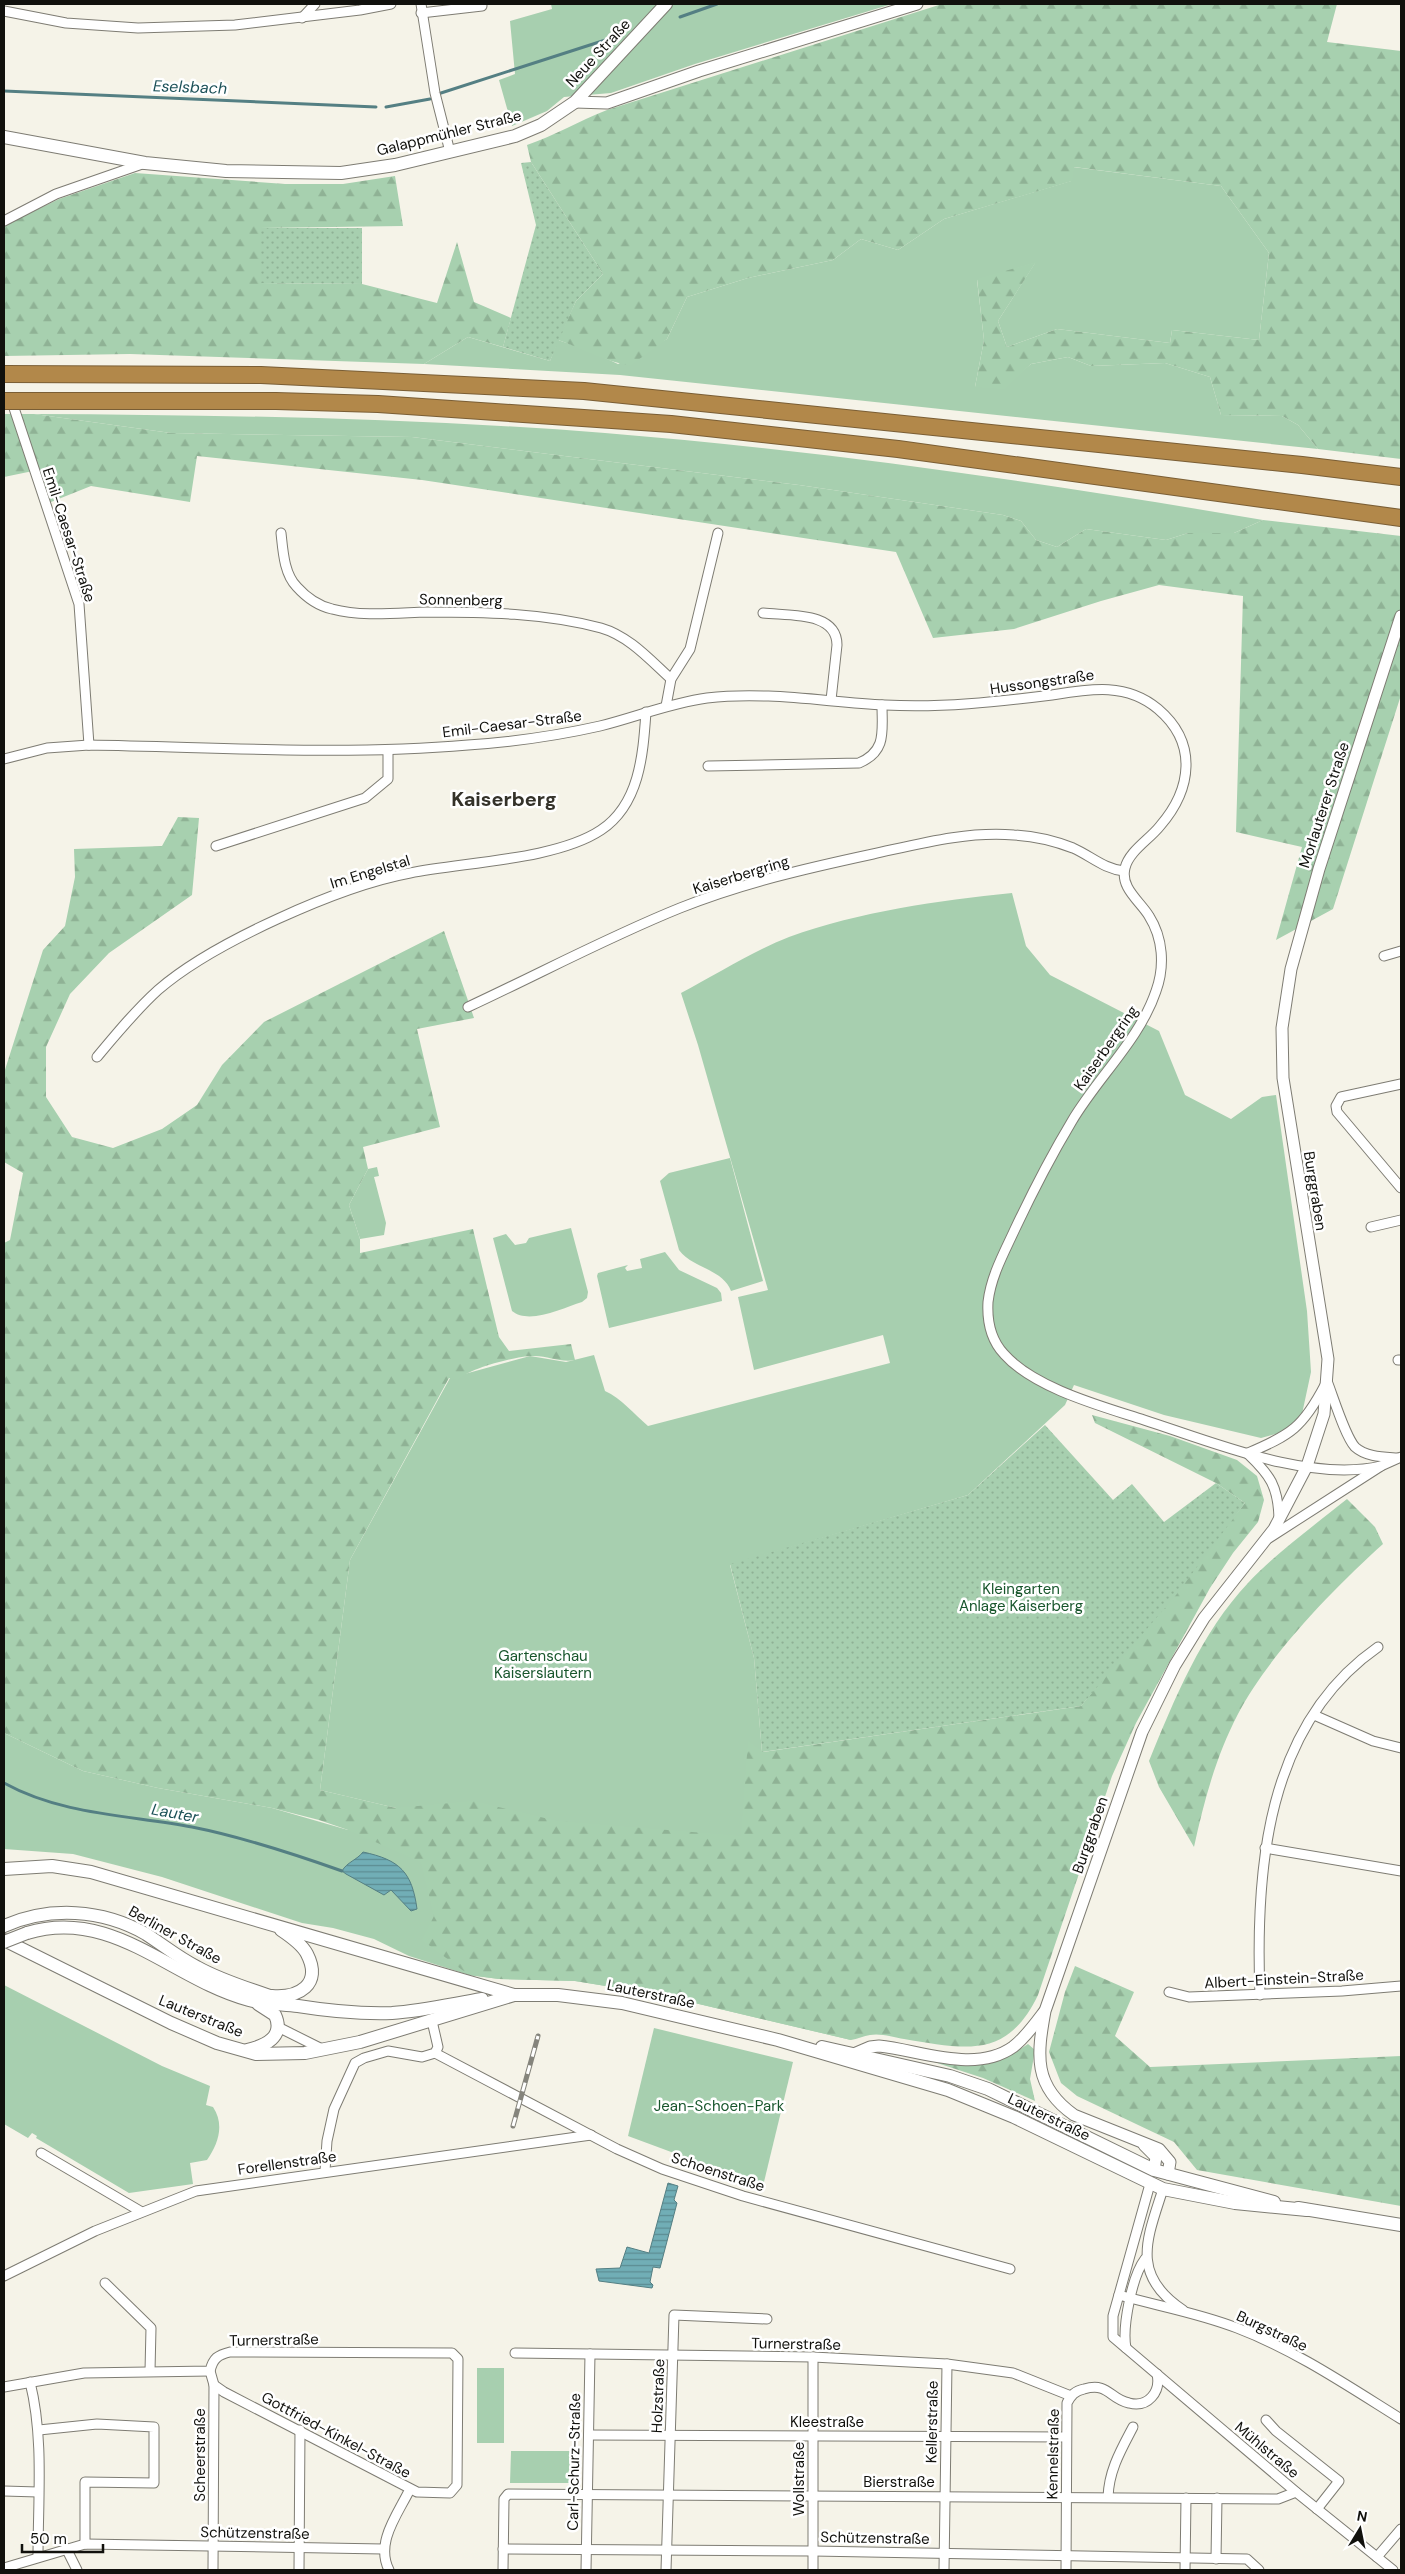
<svg xmlns="http://www.w3.org/2000/svg" width="1405" height="2574" viewBox="0 0 1405 2574" font-family="'DM Sans',sans-serif">
<style>
.green{fill:#a7cfaf}
.forest{fill:url(#forest-firs)}
.garden{fill:url(#garden-dots)}
.water{fill:url(#water-rules);stroke:#547f83}
.lines{fill:none;stroke-linecap:round;stroke-linejoin:round}
.stream{stroke:#547f83;stroke-width:3}
.minor-casing{stroke:#7e7c73;stroke-width:11}
.tertiary-casing{stroke:#7e7c73;stroke-width:13}
.secondary-casing{stroke:#7e7c73;stroke-width:14}
.motorway-casing{stroke:#7a5e35;stroke-width:18}
.minor{stroke:#fff;stroke-width:9}
.tertiary{stroke:#fff;stroke-width:11}
.secondary{stroke:#fff;stroke-width:12}
.motorway{stroke:#b2884a;stroke-width:16}
.rail-casing{stroke:#85847c;stroke-width:5}
.rail{stroke:#fff;stroke-width:3;stroke-dasharray:9;stroke-linecap:butt}
.secondary-bridge-casing{stroke:#7e7c73;stroke-width:14;stroke-linecap:butt}
.motorway-bridge-casing{stroke:#7a5e35;stroke-width:18;stroke-linecap:butt}
.secondary-bridge{stroke:#fff;stroke-width:12}
.motorway-bridge{stroke:#b2884a;stroke-width:16}
.labels{text-anchor:middle;dominant-baseline:central;stroke-width:5;stroke-linejoin:round;paint-order:stroke}
.street-label{font-size:15px;fill:#11110d;stroke:#fff}
.park-label{font-size:15px;fill:#18562c;stroke:#fff}
.water-label{font-size:16px;font-style:italic;fill:#1c5158;stroke:#fff}
.district-label{font-size:20px;font-weight:bold;fill:#34322a;stroke:#fff}
</style>
<defs>
<pattern id="forest-firs" width="22" height="20" patternUnits="userSpaceOnUse" patternTransform="scale(1.25)"><rect width="22" height="20" fill="#a7d0af"/><path d="M5 1l3.5 6h-7zM16 11l3.5 6h-7z" fill="#8fb295"/></pattern>
<pattern id="garden-dots" width="8" height="8" patternUnits="userSpaceOnUse" patternTransform="scale(1.25)"><rect width="8" height="8" fill="#a7cfaf"/><path d="M2 2h.1M6 6h.1" fill="none" stroke="#8fb195" stroke-width="1.8" stroke-linecap="round"/></pattern>
<pattern id="water-rules" width="6" height="5" patternUnits="userSpaceOnUse" patternTransform="scale(1.25)"><rect width="6" height="5" fill="#71aeb6"/><path d="M0 2.5h6" fill="none" stroke="#5b8c92"/></pattern>
</defs>
<rect width="100%" height="100%" fill="#f5f3e8"/>
<g class="green">
<polygon points="551,4 892,4 695,64 611,93 564,97 547,111 512,126 499,80 515,74 510,21 552,9"/>
<polygon points="1073,167 1221,186 1269,253 1259,340 1172,330 1170,343 1057,329 1007,347 998,321 1035,263 977,280 984,340 975,387 1021,372 1031,364 1068,357 1091,366 1165,363 1210,377 1221,415 1282,416 1298,425 1318,449 620,375 424,364 468,337 550,361 558,340 590,351 618,364 667,339 687,297 748,278 833,260 861,239 898,250 944,219 1071,181"/>
<path d="M 34,414 C 225,415 415,418 605,433 C 826,451 1045,483 1263,520 L 1234,533 L 1188,533 L 1166,540 L 1086,529 L 1057,547 L 1036,540 L 1021,521 L 1003,515 L 799,485 L 412,437 L 171,433 Z"/>
<path d="M 1012,893 L 1026,946 L 1050,975 L 1159,1031 L 1185,1095 L 1231,1119 L 1262,1097 L 1276,1095 L 1307,1311 L 1311,1372 L 1302,1414 L 1287,1431 L 1261,1438 L 1164,1415 L 1074,1385 L 1065,1405 L 968,1495 L 730,1565 L 754,1658 L 762,1752 L 851,2040 L 661,1995 L 575,1981 L 499,1979 L 469,1975 L 409,1956 L 374,1939 L 333,1928 L 302,1923 L 162,1877 L 73,1854 L 4,1849 L 4,1733 L 83,1771 L 158,1788 L 272,1808 L 348,1830 L 396,1808 L 320,1790 L 350,1560 L 450,1378 L 530,1356 L 566,1362 L 594,1355 L 605,1391 C 621,1398 634,1414 648,1426 L 890,1363 L 883,1335 L 754,1370 L 738,1297 L 768,1290 L 698,1045 L 681,993 C 715,975 755,950 789,937 C 861,911 937,901 1012,893 Z"/>
<path d="M 730,1158 L 763,1281 L 731,1291 C 723,1269 692,1268 679,1250 L 660,1181 L 669,1173 Z"/>
<polygon points="377,1167 379,1176 374,1177 386,1223 384,1235 360,1239 349,1205 368,1169"/>
<path d="M 571,1228 L 588,1292 L 587,1298 L 582,1302 C 563,1308 529,1325 512,1311 L 493,1238 L 506,1234 L 515,1245 L 526,1243 L 529,1238 Z"/>
<polygon points="665,1252 679,1270 717,1288 721,1293 722,1301 609,1328 597,1276 598,1273 628,1265 625,1268 627,1271 642,1268 640,1259"/>
<path d="M 4,1985 L 162,2066 L 210,2086 L 206,2105 L 213,2107 C 225,2125 218,2144 207,2160 L 190,2163 L 193,2184 L 129,2193 L 36,2138 L 37,2136 L 32,2133 L 28,2138 L 4,2124 Z"/>
<polygon points="654,2028 793,2062 763,2186 628,2136"/>
<rect x="477" y="2368" width="27" height="75"/>
<polygon points="511,2451 573,2451 572,2483 510,2483"/>
</g>
<g class="forest">
<path d="M 942,4 L 1337,4 L 1327,42 L 1401,51 L 1401,459 L 1318,449 L 1298,425 L 1282,416 L 1221,415 L 1210,377 L 1165,363 L 1091,366 L 1068,357 L 1031,364 L 1004,389 L 975,387 L 984,340 L 977,279 L 1036,262 L 998,321 L 1007,347 L 1057,329 L 1170,343 L 1172,330 L 1259,340 L 1269,253 L 1221,186 L 1074,167 L 1072,181 L 944,219 L 898,250 L 861,239 L 833,260 L 748,278 L 687,297 L 667,339 L 631,365 C 608,363 581,348 558,340 L 576,301 L 603,274 L 531,162 L 527,145 C 554,136 579,121 607,110 Z"/>
<polygon points="135,173 285,184 343,184 395,176 403,226 261,228 261,283 362,284 437,303 457,242 474,302 511,318 503,347 468,337 424,364 130,354 4,356 4,226 59,199"/>
<polygon points="4,414 34,414 171,433 412,437 799,485 1003,515 1021,521 1036,540 1057,547 1086,529 1166,540 1188,533 1234,533 1263,520 1401,536 1401,695 1333,909 1276,940 1302,847 1236,832 1243,596 1159,585 1101,601 1014,629 933,638 896,552 422,480 197,456 190,502 91,486 46,504 33,471 4,477"/>
<path d="M 178,817 L 199,818 L 192,895 L 109,953 L 70,994 L 46,1047 L 46,1097 L 72,1137 L 113,1148 L 162,1129 L 197,1105 L 222,1065 L 264,1022 L 444,931 L 474,1018 L 417,1029 L 440,1127 L 363,1147 L 368,1169 L 349,1205 L 360,1239 L 360,1253 L 473,1229 L 499,1337 L 509,1351 L 571,1344 L 575,1360 C 560,1363 547,1355 532,1356 C 517,1356 467,1369 458,1380 L 449,1378 L 350,1560 L 320,1790 L 396,1808 L 473,1801 L 557,1821 L 741,1836 L 748,1741 L 763,1752 L 1081,1706 L 1245,1503 L 1216,1483 L 1095,1423 L 1092,1415 L 1170,1436 L 1237,1460 L 1257,1476 L 1264,1500 L 1258,1522 L 1233,1553 L 1210,1588 L 1136,1723 L 1112,1776 L 1038,1995 C 1007,2060 965,2049 904,2039 C 894,2037 880,2033 870,2035 C 864,2036 857,2039 851,2040 L 661,1995 L 575,1981 L 499,1979 L 469,1975 L 422,1940 L 434,1916 L 421,1862 L 348,1830 L 319,1820 L 272,1808 L 158,1788 L 83,1771 L 4,1733 L 4,1243 L 10,1240 L 23,1173 L 4,1162 L 4,1073 L 43,950 L 65,926 L 75,877 L 74,849 L 162,846 Z"/>
<path d="M 1347,1499 L 1375,1527 L 1383,1544 C 1334,1588 1268,1656 1238,1714 C 1216,1756 1204,1801 1194,1847 L 1159,1787 L 1149,1761 C 1175,1698 1201,1633 1248,1583 C 1276,1553 1315,1525 1347,1499 Z"/>
<polygon points="1075,1966 1134,1992 1115,2036 1150,2067 1401,2056 1401,2206 1197,2170 1174,2142 1077,2096 1061,2083 1049,2052 1065,1992"/>
<path d="M 1028,2044 L 1035,2050 L 1030,2079 L 1035,2101 L 983,2078 L 931,2061 C 972,2065 992,2069 1028,2044 Z"/>
</g>
<g class="garden">
<polygon points="531,162 603,274 576,301 550,361 503,347 536,225 521,163"/>
<polygon points="261,228 362,228 362,284 261,283"/>
<polygon points="1045,1425 1113,1500 1132,1484 1164,1522 1216,1483 1245,1503 1176,1595 1081,1706 762,1752 754,1658 730,1564 968,1495"/>
</g>
<g class="water">
<path d="M 363,1852 C 400,1860 412,1872 417,1909 L 411,1911 L 391,1890 L 384,1895 L 346,1874 L 342,1871 C 347,1862 357,1860 363,1852 Z"/>
<polygon points="668,2183 678,2186 674,2200 677,2203 660,2268 653,2267 650,2282 653,2285 652,2288 599,2281 596,2269 620,2268 627,2247 649,2253"/>
</g>
<g class="lines">
<g class="stream">
<polyline points="680,17 717,4"/>
<polyline points="4,91 376,107"/>
<polyline points="441,93 621,35"/>
<polyline points="386,107 430,99"/>
<path d="M 4,1783 C 62,1815 128,1815 192,1827 C 243,1837 294,1854 342,1871"/>
</g>
<g class="minor-casing">
<g id="minor">
<polyline points="421,4 435,93 450,152"/>
<polyline points="4,11 66,23 138,28 235,25 360,10 391,4"/>
<polyline points="421,13 482,6"/>
<polyline points="302,18 315,4"/>
<polyline points="4,221 56,194 145,163"/>
<polyline points="11,399 79,604 89,745"/>
<path d="M 281,533 C 283,551 284,574 297,587 C 306,597 319,606 332,609 C 362,617 396,613 427,612 C 485,612 545,613 601,628 C 629,636 650,660 671,679"/>
<path d="M 763,613 C 788,616 837,611 837,645 L 831,700"/>
<polyline points="666,706 671,679 690,649 718,533"/>
<path d="M 4,759 L 47,748 L 89,745 C 215,747 342,756 468,745 C 512,742 556,736 600,726 C 636,717 670,703 707,698 C 767,691 825,702 885,705 C 941,708 996,702 1052,695 C 1089,689 1126,682 1158,709 C 1198,743 1192,789 1160,826 C 1150,839 1129,851 1125,868 C 1120,888 1140,901 1149,916 C 1163,938 1165,966 1156,991 C 1140,1039 1098,1077 1072,1121 C 1051,1156 1032,1193 1015,1229 C 1004,1253 991,1276 988,1302 C 987,1320 991,1340 1004,1354 C 1034,1388 1101,1406 1144,1420 C 1212,1442 1310,1483 1381,1466"/>
<path d="M 708,766 L 859,763 C 887,751 882,731 882,705"/>
<polyline points="216,846 365,798 388,779 388,750"/>
<polyline points="1384,956 1401,951"/>
<path d="M 468,1007 C 539,974 608,937 680,908 C 742,883 808,868 873,854 C 919,844 966,831 1014,835 C 1033,836 1055,841 1073,848 C 1091,856 1104,869 1124,871"/>
<path d="M 97,1057 C 117,1033 136,1010 158,990 C 212,943 340,886 410,873 C 464,862 556,860 601,830 C 640,804 643,754 646,712"/>
<polyline points="1401,1084 1341,1097 1336,1106 1337,1112 1401,1188"/>
<polyline points="1371,1227 1401,1220"/>
<polyline points="1398,1360 1401,1360"/>
<path d="M 1327,1381 C 1333,1396 1345,1436 1355,1447 C 1366,1457 1383,1457 1397,1458"/>
<path d="M 1248,1453 C 1291,1435 1303,1427 1325,1385"/>
<path d="M 1248,1454 C 1270,1475 1278,1486 1279,1518"/>
<polyline points="1269,1538 1381,1466 1401,1457"/>
<polyline points="1314,1715 1373,1741 1401,1748"/>
<polyline points="1265,1848 1401,1871"/>
<polyline points="1169,1992 1189,1997 1342,1991 1401,1986"/>
<path d="M 1260,1995 C 1255,1870 1266,1725 1378,1647"/>
<polyline points="278,2027 322,2049"/>
<polyline points="435,2053 617,2149 662,2169 743,2196 1010,2269"/>
<polyline points="41,2153 140,2211"/>
<polyline points="325,2171 327,2141 334,2109 355,2063 364,2058 388,2051 422,2057 435,2053 438,2047 432,2021"/>
<polyline points="1150,2184 1113,2316 1113,2337 1296,2492 1393,2570"/>
<path d="M 1163,2189 C 1147,2239 1130,2275 1183,2310"/>
<polyline points="4,2276 95,2231 196,2191 591,2135"/>
<polyline points="105,2283 151,2328 150,2371"/>
<path d="M 1119,2295 C 1158,2306 1199,2313 1237,2328 C 1295,2350 1348,2386 1401,2419"/>
<path d="M 1126,2348 C 1122,2327 1132,2276 1145,2259"/>
<polyline points="515,2353 813,2357 947,2364 1013,2373 1071,2396"/>
<polyline points="210,2371 214,2385 213,2570"/>
<path d="M 30,2382 C 44,2438 38,2499 38,2557"/>
<path d="M 4,2387 L 84,2373 L 210,2371 C 213,2358 218,2355 230,2352 L 452,2353 L 458,2359 L 457,2485 L 450,2493 L 417,2492 L 224,2392 L 214,2385"/>
<polyline points="1266,2420 1276,2431 1339,2481 1317,2509"/>
<polyline points="39,2430 97,2424 154,2427 154,2483 85,2482 85,2544"/>
<polyline points="589,2435 1065,2437"/>
<polyline points="4,2491 38,2492"/>
<path d="M 1108,2497 C 1109,2470 1121,2450 1133,2427"/>
<polyline points="66,2548 77,2570"/>
<polyline points="503,2549 813,2551 1247,2559 1259,2570"/>
<polyline points="1377,2557 1401,2529"/>
<polyline points="1216,2559 1217,2498"/>
<polyline points="4,2568 85,2544 383,2549"/>
<polyline points="299,2570 300,2430"/>
<path d="M 389,2570 C 375,2542 398,2514 410,2489"/>
<polyline points="503,2570 504,2499 508,2494 1278,2499 1296,2492"/>
<polyline points="586,2570 590,2354"/>
<polyline points="666,2570 674,2315 767,2319"/>
<polyline points="813,2570 813,2357"/>
<polyline points="944,2570 947,2364"/>
<path d="M 1066,2570 L 1067,2403 C 1071,2395 1075,2391 1084,2389 C 1109,2382 1109,2399 1129,2403 C 1148,2408 1161,2392 1157,2374"/>
<polyline points="1185,2570 1186,2498"/>
</g>
</g>
<g class="tertiary-casing">
<g id="tertiary">
<polyline points="575,102 607,103 699,71 917,4"/>
<path d="M 856,2053 L 870,2047 L 879,2046 C 920,2050 975,2074 1013,2047 C 1025,2038 1035,2024 1044,2012"/>
<polyline points="1144,2145 1156,2157 1154,2170"/>
<path d="M 1168,2174 L 1170,2162 L 1159,2149 L 1074,2115 C 1033,2086 1037,2055 1045,2011 L 1142,1732 L 1175,1665 L 1204,1618 L 1274,1529 L 1307,1466 L 1324,1414 L 1328,1359 L 1283,1078 L 1282,1028 L 1291,969 L 1319,869 L 1401,616"/>
</g>
</g>
<g class="secondary-casing">
<g id="secondary">
<polyline points="4,137 145,163 226,171 341,173 395,165 515,136 541,125 575,102 666,4"/>
<polyline points="4,1869 52,1866 91,1872 514,1995"/>
<path d="M 4,1926 C 50,1906 102,1909 146,1934 C 163,1945 179,1958 197,1967 C 222,1981 248,1988 275,1998"/>
<path d="M 27,1933 C 113,1907 171,1979 249,2000 C 265,2004 282,2004 298,2006 C 329,2011 360,2014 392,2013 C 422,2011 452,2004 482,1999"/>
<polyline points="4,1940 171,2023 217,2043 256,2054 305,2053 360,2042 514,1995 558,1995 622,2003 778,2040 948,2090 1014,2117 1163,2189 1235,2203 1307,2210"/>
<path d="M 272,1996 C 298,1998 323,1985 307,1954 C 302,1944 290,1936 281,1930"/>
<polyline points="822,2047 950,2076 988,2089 1154,2170 1274,2202"/>
<path d="M 247,2050 C 265,2046 285,2037 275,2015 L 258,2004"/>
<polyline points="1298,2208 1401,2225"/>
</g>
</g>
<g class="motorway-casing">
<g id="motorway">
<polyline points="4,374 261,375 584,391 1302,465 1401,477"/>
<polyline points="32,401 276,401 378,404 671,424 898,449 1401,518"/>
</g>
</g>
<use href="#minor" class="minor"/>
<use href="#tertiary" class="tertiary"/>
<use href="#secondary" class="secondary"/>
<use href="#motorway" class="motorway"/>
<g class="rail-casing">
<polyline id="rail" points="513,2126 538,2036"/>
</g>
<use href="#rail" class="rail"/>
<g class="secondary-bridge-casing">
<polyline id="secondary-bridge" points="4,1942 27,1933"/>
</g>
<g class="motorway-bridge-casing">
<polyline id="motorway-bridge" points="4,401 32,401"/>
</g>
<use href="#secondary-bridge" class="secondary-bridge"/>
<use href="#motorway-bridge" class="motorway-bridge"/>
</g>
<g class="labels">
<g class="street-label">
<text transform="translate(598 53) rotate(-47)">Neue Straße</text>
<text transform="translate(449 133) rotate(-14)">Galappmühler Straße</text>
<text transform="translate(69 535) rotate(72)">Emil-Caesar-Straße</text>
<text transform="translate(461 600) rotate(1)">Sonnenberg</text>
<text transform="translate(1042 682) rotate(-8)">Hussongstraße</text>
<text transform="translate(512 724) rotate(-7)">Emil-Caesar-Straße</text>
<text transform="translate(1324 805) rotate(-72)">Morlauterer Straße</text>
<text transform="translate(370 872) rotate(-17)">Im Engelstal</text>
<text transform="translate(741 875) rotate(-17)">Kaiserbergring</text>
<text transform="translate(1106 1048) rotate(-55)">Kaiserbergring</text>
<text transform="translate(1315 1191) rotate(81)">Burggraben</text>
<text transform="translate(1090 1835) rotate(-71)">Burggraben</text>
<text transform="translate(175 1935) rotate(29)">Berliner Straße</text>
<text transform="translate(1284 1979) rotate(-3)">Albert-Einstein-Straße</text>
<text transform="translate(651 1994) rotate(12)">Lauterstraße</text>
<text transform="translate(201 2016) rotate(22)">Lauterstraße</text>
<text transform="translate(1049 2117) rotate(26)">Lauterstraße</text>
<text transform="translate(287 2163) rotate(-8)">Forellenstraße</text>
<text transform="translate(718 2172) rotate(18)">Schoenstraße</text>
<text transform="translate(1272 2331) rotate(25)">Burgstraße</text>
<text transform="translate(274 2340) rotate(-1)">Turnerstraße</text>
<text transform="translate(796 2344) rotate(1)">Turnerstraße</text>
<text transform="translate(658 2396) rotate(-88)">Holzstraße</text>
<text x="827" y="2422">Kleestraße</text>
<text transform="translate(932 2422) rotate(-89)">Kellerstraße</text>
<text transform="translate(336 2435) rotate(28)">Gottfried-Kinkel-Straße</text>
<text transform="translate(1267 2450) rotate(40)">Mühlstraße</text>
<text transform="translate(1053 2454) rotate(-89)">Kennelstraße</text>
<text transform="translate(200 2455) rotate(-90)">Scheerstraße</text>
<text transform="translate(574 2462) rotate(-89)">Carl-Schurz-Straße</text>
<text transform="translate(799 2479) rotate(-90)">Wollstraße</text>
<text x="899" y="2482">Bierstraße</text>
<text transform="translate(255 2533) rotate(1)">Schützenstraße</text>
<text transform="translate(875 2538) rotate(1)">Schützenstraße</text>
</g>
<g class="park-label">
<text x="1021" y="1589">Kleingarten<tspan x="1021" dy="17">Anlage Kaiserberg</tspan></text>
<text x="543" y="1656">Gartenschau<tspan x="543" dy="17">Kaiserslautern</tspan></text>
<text x="719" y="2106">Jean-Schoen-Park</text>
</g>
<g class="water-label">
<text transform="translate(190 87) rotate(2)">Eselsbach</text>
<text transform="translate(175 1813) rotate(10)">Lauter</text>
</g>
<g class="district-label">
<text x="504" y="799">Kaiserberg</text>
</g>
</g>
<rect width="1405" height="2574" fill="none" stroke="#11110d" stroke-width="10"/>
<g transform="translate(1360 2529) rotate(10)" stroke="#ffffff" stroke-width="4" paint-order="stroke">
<path d="M0-4L9 19L0 12L-9 19Z" fill="#11110d"/>
<text y="-8" font-size="14" font-weight="bold" text-anchor="middle" fill="#11110d">N</text>
</g>
<path d="M22 2544v8h81v-8" fill="none" stroke="#11110d" stroke-width="2.5"/>
<text x="30" y="2544" font-size="15" fill="#11110d" stroke="#ffffff" stroke-width="4" paint-order="stroke">50 m</text>
</svg>
